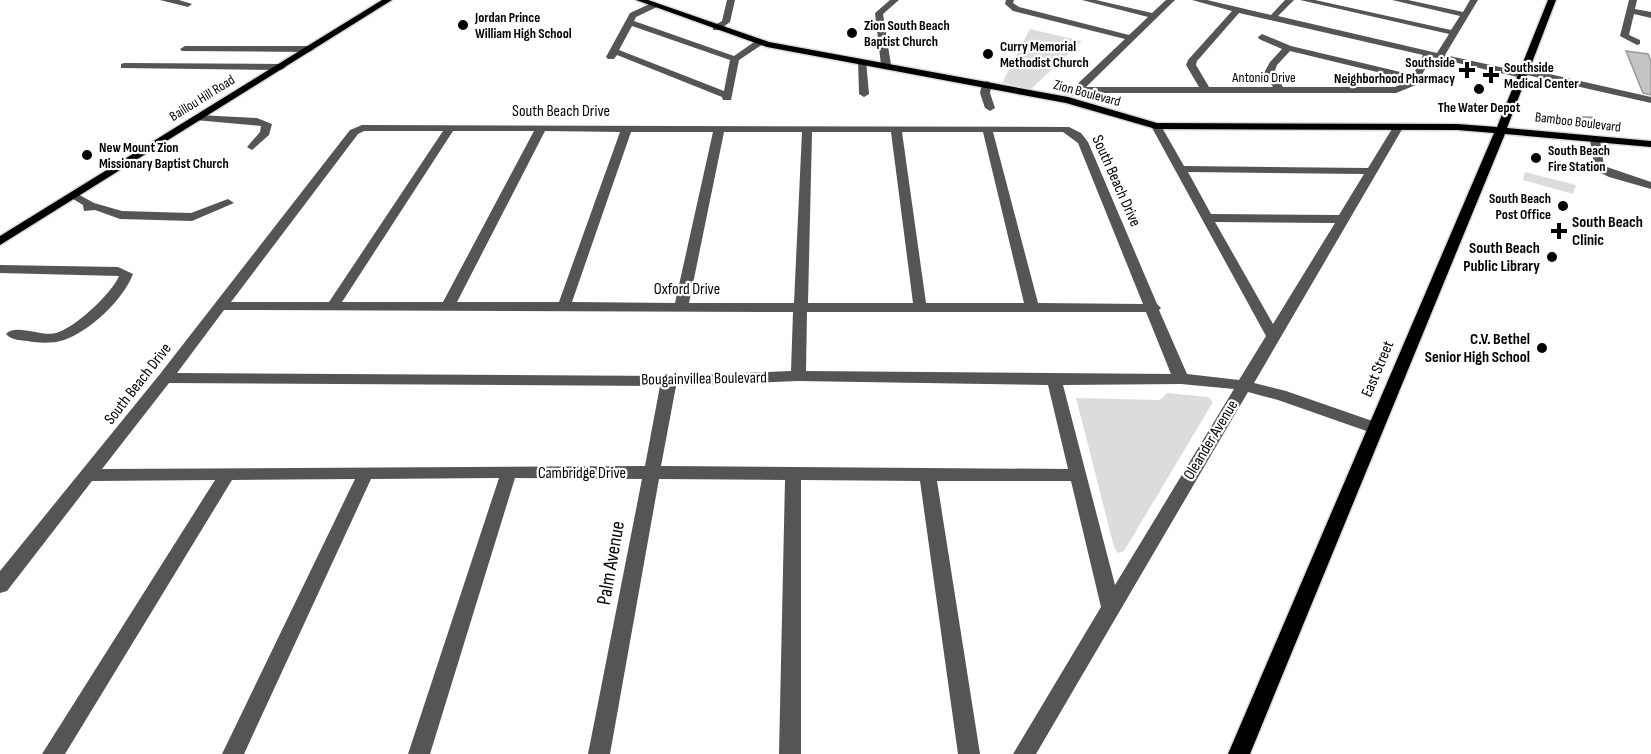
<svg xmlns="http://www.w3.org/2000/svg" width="1651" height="754" viewBox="0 0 1651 754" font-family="'Sofia Sans Condensed',sans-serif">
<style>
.green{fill:#dcdcdc}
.building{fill:#c4c4c4;stroke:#999;stroke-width:1.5}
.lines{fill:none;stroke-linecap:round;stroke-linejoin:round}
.major-casing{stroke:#dbdbdb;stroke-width:3}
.minor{fill:#555;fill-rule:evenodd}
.major{fill:#000;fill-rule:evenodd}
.poi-dot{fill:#000;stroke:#fff;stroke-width:2}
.labels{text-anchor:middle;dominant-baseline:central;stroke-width:4.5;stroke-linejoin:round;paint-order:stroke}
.far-poi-label{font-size:14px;font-weight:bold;fill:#000;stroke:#fff;text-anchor:start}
.far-street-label{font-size:14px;fill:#000;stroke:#fff}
.street-label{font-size:16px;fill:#000;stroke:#fff}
.poi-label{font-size:16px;font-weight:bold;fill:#000;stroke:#fff;text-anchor:end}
.near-street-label{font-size:20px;fill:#000;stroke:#fff}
</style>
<rect width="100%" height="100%" fill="#fff"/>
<g class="green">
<polygon points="1030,29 1082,41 1031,89 1002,83"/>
<polygon points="1525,172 1576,185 1573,194 1523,180"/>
<polygon points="1167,393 1208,397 1213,402 1124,551 1118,553 1114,547 1076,398 1160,400"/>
</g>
<g class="building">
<polygon points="1626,51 1648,54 1651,61 1651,95 1643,93"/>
<polygon points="1578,117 1592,117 1608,130 1595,130"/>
</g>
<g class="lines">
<g class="major-casing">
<g id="major">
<polygon points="382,0 392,0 0,245 0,236"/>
<polygon points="636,0 648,0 769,42 1068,97 1157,123 1457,124 1497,127 1548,0 1556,0 1507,128 1651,141 1651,147 1505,134 1250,754 1228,754 1494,133 1457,130 1156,129 1066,103 767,47"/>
</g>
</g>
<g class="minor">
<polygon points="160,0 179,0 192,4 188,7"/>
<polygon points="727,0 735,0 730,22 719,30 713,30 713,26 722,21"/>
<polygon points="890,0 899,0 883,14 891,65 886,68 881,65 875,13"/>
<path d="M 1006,0 L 1014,0 L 1013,3 L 1019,7 L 1129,35 L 1148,17 L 1082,0 L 1096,0 L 1152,13 L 1166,0 L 1175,0 L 1086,87 L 1199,87 L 1186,65 L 1188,60 L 1232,11 L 1192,0 L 1207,0 L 1271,15 L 1285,0 L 1294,0 L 1278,16 L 1437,53 L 1449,34 L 1300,0 L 1315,0 L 1451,30 L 1460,16 L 1392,0 L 1408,0 L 1463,12 L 1470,0 L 1478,0 L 1445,55 L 1518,71 L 1523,68 L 1651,97 L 1651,103 L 1527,75 L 1522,78 L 1432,57 L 1416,85 L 1396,93 L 1080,93 L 1074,96 L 1070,95 L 1070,91 L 1125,39 L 1013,11 L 1005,4 ZM 1239,13 L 1423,55 L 1413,75 L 1291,46 L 1262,34 L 1258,37 L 1259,39 L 1282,49 L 1270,62 L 1264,73 L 1273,87 L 1209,87 L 1196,65 L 1197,61 ZM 1290,51 L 1410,80 L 1395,87 L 1283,87 L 1274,73 L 1277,65 Z"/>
<polygon points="1629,0 1637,0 1635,9 1651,12 1651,18 1634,14 1629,35 1640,40 1640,44 1637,45 1620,36"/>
<path d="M 654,2 L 658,5 L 657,7 L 636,17 L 634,21 L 734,56 L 757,40 L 763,40 L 763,44 L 739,60 L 731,100 L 723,100 L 722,97 L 617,55 L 614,59 L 608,59 L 606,57 L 630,13 ZM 632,26 L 730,60 L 724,91 L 619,50 Z"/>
<polygon points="185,46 309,46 314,49 309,52 182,51 180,49"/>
<polygon points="858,59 866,61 869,94 864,97 859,94"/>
<polygon points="124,63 281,64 286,67 281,70 121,68 121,64"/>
<polygon points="987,81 992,84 990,93 995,108 990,111 985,108 980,93 982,84"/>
<polygon points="199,115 257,118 272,124 269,135 252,150 247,147 260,132 261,126 195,120 195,116"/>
<path d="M 1152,124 L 1160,124 L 1184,166 L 1368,168 L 1395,124 L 1403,124 L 1404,126 L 1254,383 L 1286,391 L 1381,424 L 1383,428 L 1381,432 L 1375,434 L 1278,400 L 1248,392 L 1036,754 L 1013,754 L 1101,607 L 1071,481 L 937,481 L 980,754 L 958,754 L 920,481 L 801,480 L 801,754 L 779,754 L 785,480 L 659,479 L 610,754 L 588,754 L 642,479 L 515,478 L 430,754 L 408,754 L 499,478 L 371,479 L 244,754 L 222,754 L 355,479 L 232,480 L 65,754 L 42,754 L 215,480 L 92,481 L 7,591 L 0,593 L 0,571 L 160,374 L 350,130 L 362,125 L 1069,127 L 1081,133 L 1088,142 L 1157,304 L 1161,308 L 1159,310 L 1187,374 L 1239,380 L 1266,336 L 1151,126 ZM 364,131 L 443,131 L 329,302 L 231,302 L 358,134 ZM 453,131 L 534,131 L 443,302 L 342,302 ZM 545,131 L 620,132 L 559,302 L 457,302 ZM 631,132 L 713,132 L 675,303 L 572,302 ZM 724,132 L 802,132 L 794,303 L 689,303 ZM 812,132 L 891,132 L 913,303 L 808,303 ZM 902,132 L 983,132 L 1024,303 L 926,303 ZM 993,132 L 1063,132 L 1078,143 L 1143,304 L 1038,303 ZM 1188,172 L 1364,174 L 1339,215 L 1211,214 ZM 1215,222 L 1335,223 L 1273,324 ZM 224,310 L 793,312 L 791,371 L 669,376 L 177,373 ZM 807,312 L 1146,312 L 1171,374 L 806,371 ZM 798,381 L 1048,385 L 1068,469 L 661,466 L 676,386 ZM 169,383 L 660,386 L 645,466 L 102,469 ZM 1181,384 L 1234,389 L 1115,585 L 1063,385 Z"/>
<polygon points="1595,137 1600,140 1604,166 1651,182 1651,189 1609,177 1595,170 1590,140"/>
<polygon points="74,192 94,203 122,211 191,213 228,199 234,203 192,221 120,219 95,210 84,211 83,205 68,196"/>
<path d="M 0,265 L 118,267 L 133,274 C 123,300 90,331 64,340 C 52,344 39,343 27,341 C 19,340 11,340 6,334 C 15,323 42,337 56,333 C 75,328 112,293 119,276 L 0,273 Z"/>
</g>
<use href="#major" class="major"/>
</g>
<g class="poi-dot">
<circle cx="463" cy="25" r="6"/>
<circle cx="852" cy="33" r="6"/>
<circle cx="988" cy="54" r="6"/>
<path d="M1464 61h6v6h6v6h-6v6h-6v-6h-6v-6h6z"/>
<path d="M1488 66h6v6h6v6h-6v6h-6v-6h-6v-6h6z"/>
<circle cx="1479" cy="89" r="6"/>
<circle cx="87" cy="155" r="6"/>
<circle cx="1536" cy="158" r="6"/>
<circle cx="1563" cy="206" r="6"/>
<path d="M1556 222h6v6h6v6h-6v6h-6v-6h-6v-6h6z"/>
<circle cx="1552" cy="257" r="6"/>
<circle cx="1542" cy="348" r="6"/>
</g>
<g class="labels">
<g class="far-poi-label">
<text x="475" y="17">Jordan Prince<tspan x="475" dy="16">William High School</tspan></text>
<text x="864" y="25">Zion South Beach<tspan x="864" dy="16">Baptist Church</tspan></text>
<text x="1000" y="46">Curry Memorial<tspan x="1000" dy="16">Methodist Church</tspan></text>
<text x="1455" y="62" text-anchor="end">Southside<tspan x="1455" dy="16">Neighborhood Pharmacy</tspan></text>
<text x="1504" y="67">Southside<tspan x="1504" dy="16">Medical Center</tspan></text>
<text x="1479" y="107" text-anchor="middle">The Water Depot</text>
<text x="99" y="147">New Mount Zion<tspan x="99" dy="16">Missionary Baptist Church</tspan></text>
<text x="1548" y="150">South Beach<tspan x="1548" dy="16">Fire Station</tspan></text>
<text x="1551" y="198" text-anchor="end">South Beach<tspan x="1551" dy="16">Post Office</tspan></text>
</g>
<g class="far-street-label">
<text x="1264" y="77">Antonio Drive</text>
<text transform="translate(1087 93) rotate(15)">Zion Boulevard</text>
<text transform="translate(202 98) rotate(-32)">Baillou Hill Road</text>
<text transform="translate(1578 122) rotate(7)">Bamboo Boulevard</text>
</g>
<g class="street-label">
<text x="561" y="111">South Beach Drive</text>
<text transform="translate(1116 181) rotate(66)">South Beach Drive</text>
<text x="687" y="289">Oxford Drive</text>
<text transform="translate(1378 369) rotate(-67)">East Street</text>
<text transform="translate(704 379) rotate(-1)">Bougainvillea Boulevard</text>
<text transform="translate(138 384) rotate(-52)">South Beach Drive</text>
<text transform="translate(1211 440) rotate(-59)">Oleander Avenue</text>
<text x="582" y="473">Cambridge Drive</text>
</g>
<g class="poi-label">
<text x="1572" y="222" text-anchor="start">South Beach<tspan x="1572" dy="18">Clinic</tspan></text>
<text x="1540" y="248">South Beach<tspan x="1540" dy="18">Public Library</tspan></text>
<text x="1530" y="339">C.V. Bethel<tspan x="1530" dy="18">Senior High School</tspan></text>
</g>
<g class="near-street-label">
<text transform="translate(611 563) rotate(-80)">Palm Avenue</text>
</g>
</g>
</svg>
